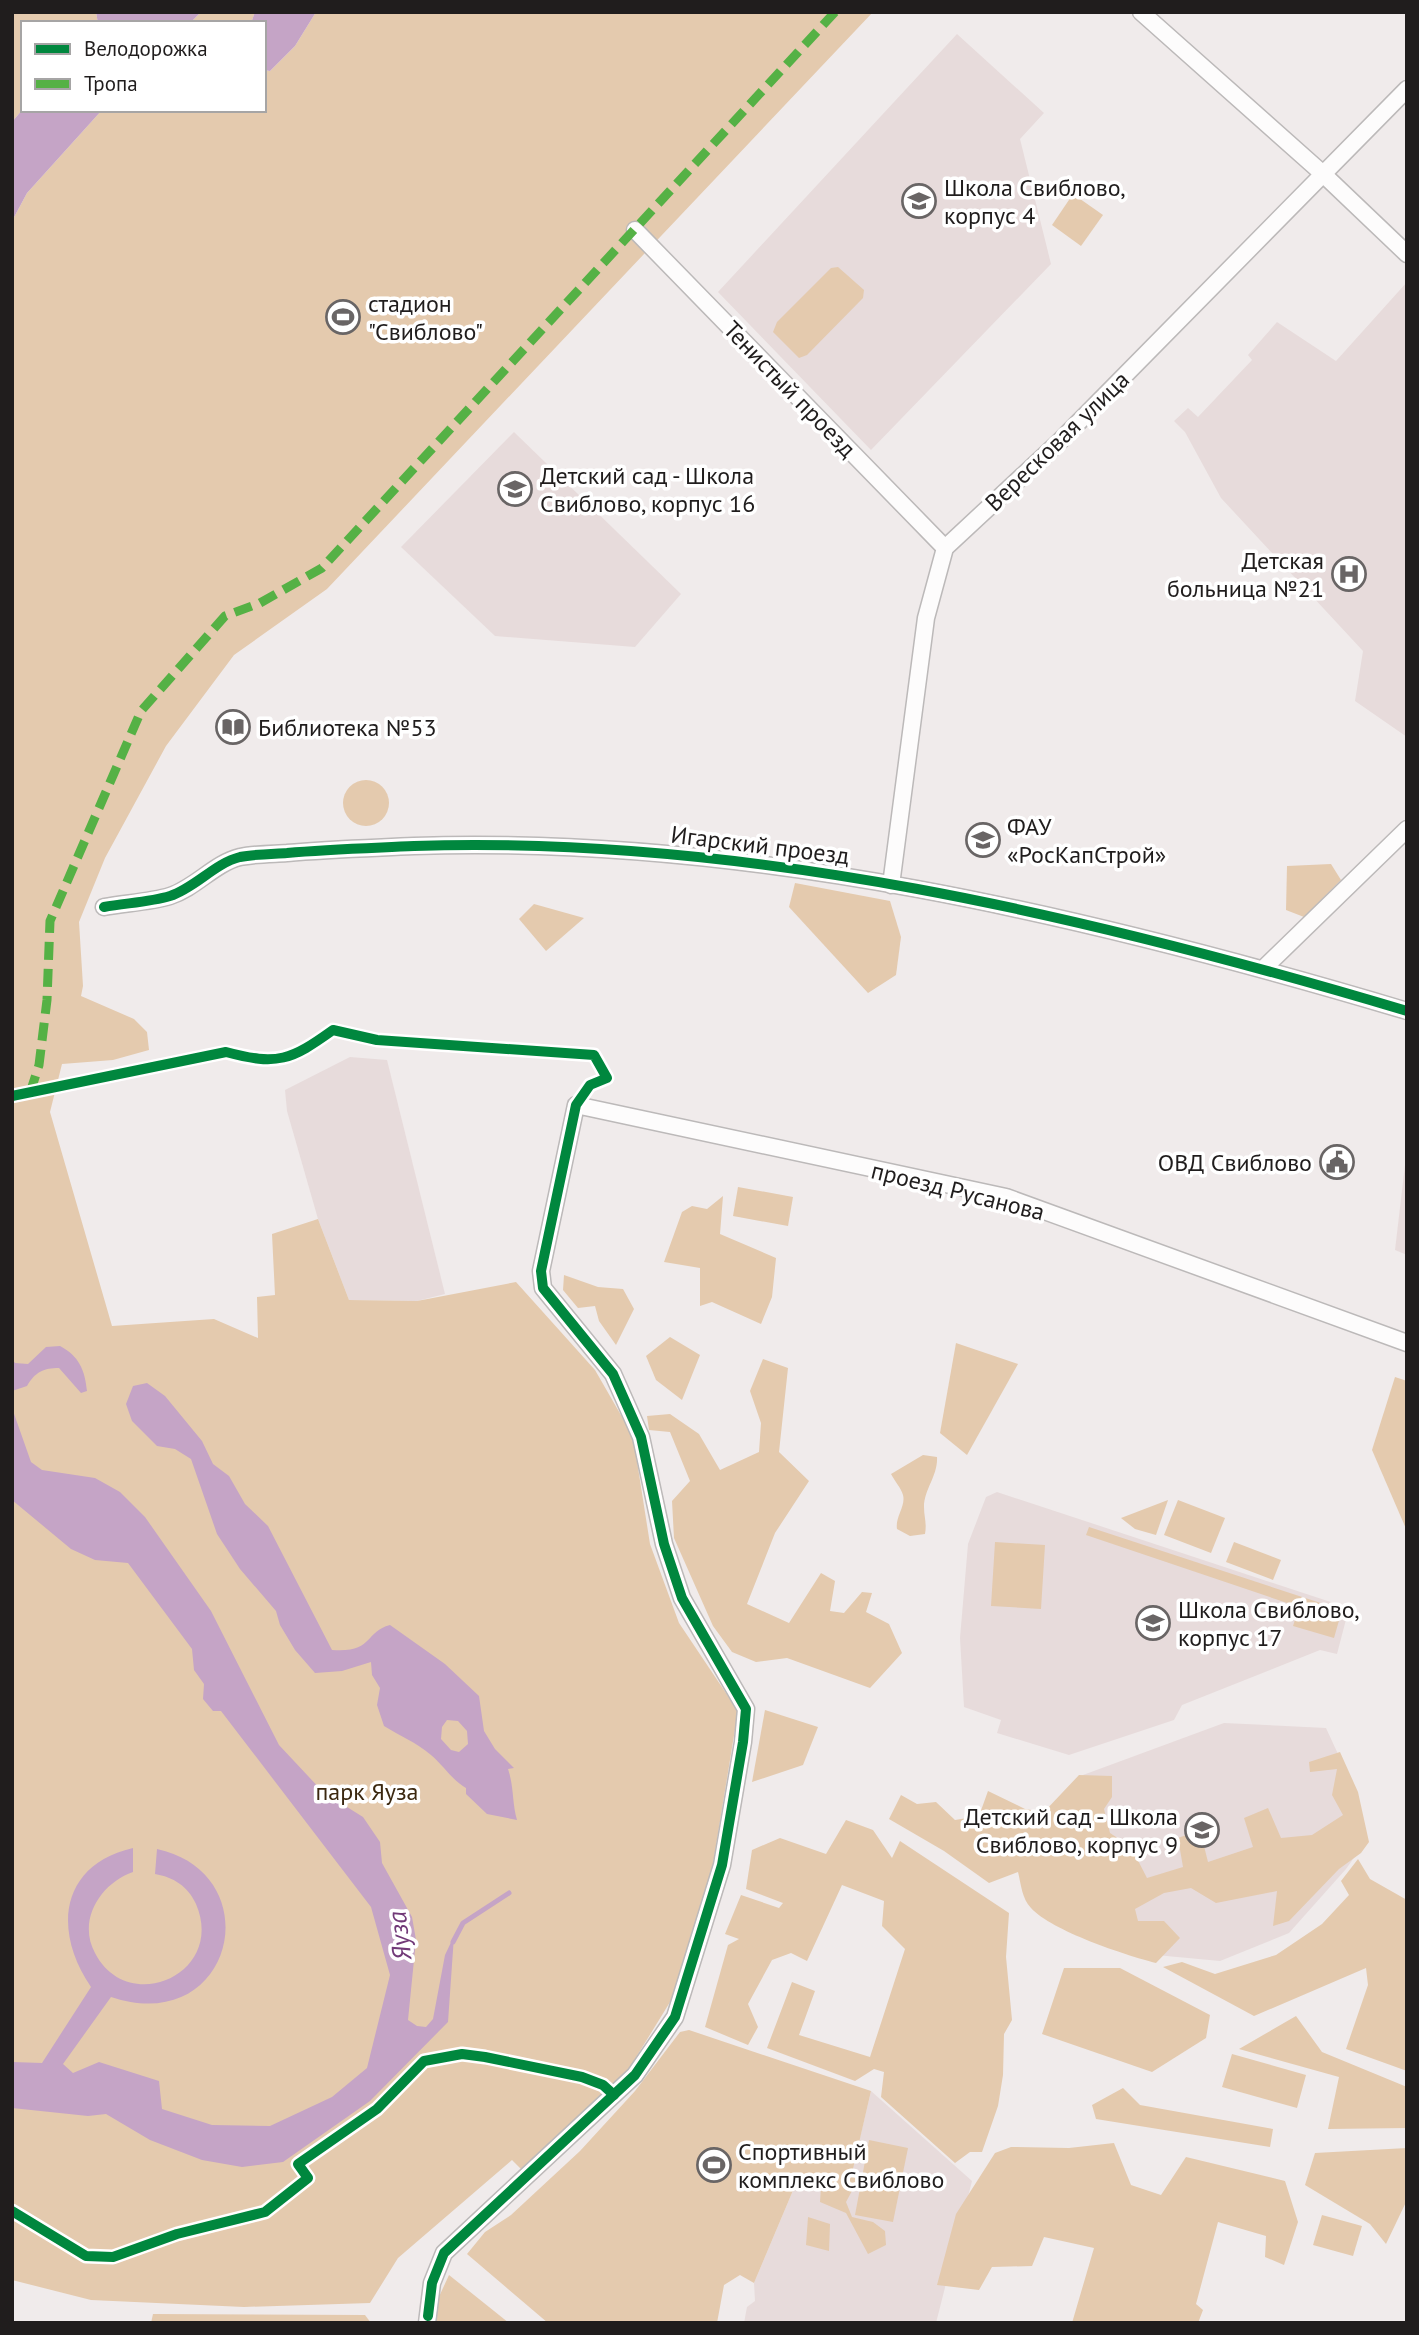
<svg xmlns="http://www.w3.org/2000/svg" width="1419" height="2335" viewBox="0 0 1419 2335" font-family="'PT Sans',sans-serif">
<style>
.built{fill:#e7dbdb}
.green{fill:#e4caae}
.water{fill:#c5a4c6;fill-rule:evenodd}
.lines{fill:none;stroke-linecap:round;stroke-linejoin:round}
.stream{stroke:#c5a4c6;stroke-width:5}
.minor-casing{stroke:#bcb9b9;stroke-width:19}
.minor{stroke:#fdfcfc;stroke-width:16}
.quiet{stroke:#55b145;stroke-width:9;stroke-dasharray:18 9;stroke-linecap:butt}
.cycleway-casing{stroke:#fff;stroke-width:15}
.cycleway{stroke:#00873e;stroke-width:10}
.labels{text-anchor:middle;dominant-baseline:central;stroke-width:7;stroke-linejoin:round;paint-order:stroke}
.poi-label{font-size:24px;fill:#201d1d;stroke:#fff;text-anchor:start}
.street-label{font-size:24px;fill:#201d1d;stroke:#fff}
.park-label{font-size:24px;fill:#3b2810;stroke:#fff}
.water-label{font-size:26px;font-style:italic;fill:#723a78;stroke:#fff}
</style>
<rect width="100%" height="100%" fill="#f0ebeb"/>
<g class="built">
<polygon points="957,34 1044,113 1020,139 1051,264 871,450 718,292"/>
<polygon points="1407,282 1407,737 1355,701 1363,651 1221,498 1185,432 1174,421 1188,408 1198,417 1252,360 1248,355 1277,322 1336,361"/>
<polygon points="514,432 681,594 635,647 495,636 401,547"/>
<polygon points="350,1057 387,1060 445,1294 417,1301 349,1300 318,1219 287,1111 285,1090"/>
<polygon points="1407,1148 1407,1255 1395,1250"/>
<polygon points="997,1492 1349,1608 1337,1654 1320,1650 1182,1705 1174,1720 1069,1755 997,1733 1001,1720 964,1707 960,1638 968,1544 986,1497"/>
<polygon points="1224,1723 1326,1728 1350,1780 1363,1845 1346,1869 1289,1933 1220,1961 1145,1954 1083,1775"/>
<polygon points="871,2091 972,2181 936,2323 744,2323 747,2307 755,2301 754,2283 797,2181 847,2192"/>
</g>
<g class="green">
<polygon points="12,12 96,12 98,23 23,23 23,109 12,122"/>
<polygon points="201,12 255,12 251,23 190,23"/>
<polygon points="316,12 873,12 327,589 234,655 166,746 105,858 79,922 83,986 81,996 134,1019 147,1032 149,1050 113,1060 62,1064 50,1112 112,1326 214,1319 258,1338 257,1297 275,1295 272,1234 318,1219 349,1300 417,1301 516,1282 595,1370 633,1436 650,1544 679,1623 738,1711 713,1864 683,1981 627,2072 521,2169 512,2160 398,2258 370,2303 244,2307 91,2300 12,2280 12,221 27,193 102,110 264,110 264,70 270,71 295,46"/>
<polygon points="1073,194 1103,215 1081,246 1052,225"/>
<polygon points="838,267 864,290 863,298 807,355 799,358 773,332 777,322 831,268"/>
<circle cx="366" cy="803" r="23"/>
<polygon points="1331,864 1341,880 1304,917 1286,910 1287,866"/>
<polygon points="795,883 890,901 901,937 896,975 868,993 789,907"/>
<polygon points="534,904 584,918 546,951 519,919"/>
<polygon points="738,1187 793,1197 788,1226 733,1216"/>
<polygon points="723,1196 720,1234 776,1258 772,1297 761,1324 712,1302 700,1306 700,1268 664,1262 682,1212 692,1206 707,1209"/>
<polygon points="564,1275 598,1287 623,1289 634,1309 616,1345 599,1321 595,1306 578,1308 563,1290"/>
<polygon points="670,1337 700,1355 682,1400 656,1380 646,1356"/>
<polygon points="956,1343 1018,1364 967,1455 940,1433"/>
<polygon points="763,1359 788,1368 779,1452 809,1481 775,1533 747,1604 789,1623 821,1573 835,1581 830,1611 844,1613 862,1592 872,1593 866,1612 889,1624 902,1653 870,1688 787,1658 756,1662 732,1652 713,1626 674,1538 672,1501 690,1481 670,1432 649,1430 647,1416 670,1414 699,1434 720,1470 759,1452 761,1423 750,1391"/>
<polygon points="1395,1377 1407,1381 1407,1531 1372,1450"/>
<path d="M 923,1455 L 937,1457 C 938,1476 924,1489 924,1507 C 924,1517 927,1523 925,1534 L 910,1536 L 897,1529 C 895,1517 906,1506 903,1495 C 901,1488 894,1480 891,1474 Z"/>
<polygon points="1168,1500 1156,1535 1135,1529 1121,1518"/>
<polygon points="1178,1500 1225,1518 1211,1553 1164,1535"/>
<polygon points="1089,1527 1342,1610 1334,1638 1293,1626 1299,1607 1086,1535"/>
<polygon points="995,1542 1045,1545 1041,1609 991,1606"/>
<polygon points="1234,1542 1281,1560 1273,1580 1226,1562"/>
<polygon points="765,1710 818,1727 803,1765 752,1782"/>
<path d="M 1340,1752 L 1358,1792 L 1369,1842 L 1361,1853 L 1339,1869 L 1289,1921 L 1273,1926 L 1277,1891 L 1216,1903 L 1191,1888 L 1164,1893 L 1135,1909 L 1138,1921 L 1164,1921 L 1180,1938 L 1156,1963 C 1125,1955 1052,1931 1031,1908 C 1022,1899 1021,1884 1018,1872 L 989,1883 L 944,1851 L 889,1819 L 901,1795 L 917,1804 L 936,1802 L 955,1820 L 979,1816 L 988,1791 L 1025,1809 L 1044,1812 L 1079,1775 L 1112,1776 L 1112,1797 L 1104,1809 L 1110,1833 L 1131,1847 L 1147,1878 L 1183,1867 L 1178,1838 L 1200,1830 L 1208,1862 L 1253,1847 L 1244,1818 L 1268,1808 L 1281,1838 L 1312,1835 L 1343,1815 L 1332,1795 L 1337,1769 L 1310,1772 L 1309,1762 Z"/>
<polygon points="846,1820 873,1830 892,1858 900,1841 1009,1913 1006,1957 1012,2020 1004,2034 1003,2075 998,2106 982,2152 970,2152 955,2163 881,2097 884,2072 874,2069 855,2081 767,2048 792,1982 815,1991 799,2035 870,2057 905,1949 882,1926 884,1901 842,1885 807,1961 791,1953 772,1960 748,2004 758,2027 748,2045 705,2027 728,1945 739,1939 725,1934 741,1895 779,1908 783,1903 746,1889 752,1850 780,1838 826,1854"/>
<polygon points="1358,1859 1370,1879 1407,1900 1407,2071 1346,2049 1368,1985 1366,1968 1254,2016 1163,1967 1182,1962 1215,1974 1276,1955 1322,1924 1349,1895 1341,1881"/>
<polygon points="1064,1968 1120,1968 1210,2015 1206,2038 1152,2072 1042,2034"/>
<polygon points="1296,2016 1322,2052 1407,2087 1407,2128 1328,2129 1339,2077 1239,2049"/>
<polygon points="689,2030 871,2091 852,2173 860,2176 846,2202 852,2217 873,2222 885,2231 886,2245 868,2254 846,2213 820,2202 821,2187 797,2181 754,2283 740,2275 724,2285 717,2323 548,2323 467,2254 485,2232 511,2215 580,2151 635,2091 680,2032"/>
<polygon points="1232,2054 1306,2075 1297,2108 1222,2087"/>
<polygon points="1123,2088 1140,2105 1273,2129 1270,2147 1096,2119 1092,2105"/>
<polygon points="869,2140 908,2148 893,2222 855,2215"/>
<polygon points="1114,2143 1131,2185 1161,2195 1186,2157 1285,2181 1298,2222 1284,2265 1265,2257 1266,2236 1218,2222 1196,2304 1203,2310 1198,2323 1072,2323 1094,2248 1044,2237 1032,2266 992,2267 979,2290 937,2285 956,2214 995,2153 1011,2147 1069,2148"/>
<polygon points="1407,2148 1407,2200 1386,2244 1370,2224 1305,2185 1315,2153"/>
<polygon points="1322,2215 1362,2226 1353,2256 1313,2245"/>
<polygon points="808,2217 830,2224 829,2251 806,2245"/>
<polygon points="449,2275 509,2323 436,2323 437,2301"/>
<polygon points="153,2314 365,2315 371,2323 151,2323"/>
</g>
<g class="water">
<polygon points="96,12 201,12 190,23 98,23"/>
<polygon points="255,12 316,12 295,46 270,71 264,70 264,23 251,23"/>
<polygon points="23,109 102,110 27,193 12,221 12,122"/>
<path d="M 60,1346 C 79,1356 85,1370 87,1391 L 81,1393 L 59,1368 C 44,1368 35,1372 27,1386 L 12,1391 L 12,1359 L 15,1363 L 28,1364 L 46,1347 Z"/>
<path d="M 147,1383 L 165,1396 L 202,1441 L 213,1464 L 229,1476 L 245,1504 L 268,1526 L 332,1650 C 374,1653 364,1632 390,1625 L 445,1664 L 479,1696 L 484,1731 L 495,1749 L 514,1768 L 508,1769 C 514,1787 512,1802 517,1820 L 487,1814 L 466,1794 L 466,1788 C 451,1779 444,1766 431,1755 C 416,1742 400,1736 384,1726 L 377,1705 L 380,1688 L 372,1675 L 371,1662 L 342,1671 L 315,1673 L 295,1650 L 280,1625 L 276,1611 L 240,1569 L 217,1534 L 191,1459 L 175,1449 L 157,1446 L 132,1421 L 126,1404 L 133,1386 ZM 447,1720 L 458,1721 L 467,1731 L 468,1744 L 459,1752 L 451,1750 L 441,1739 L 442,1727 Z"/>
<path d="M 12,1408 L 31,1462 L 42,1470 L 95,1478 L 120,1492 L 145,1517 L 211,1611 L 279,1745 L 323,1792 L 363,1817 L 380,1842 L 382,1863 L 412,1917 L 416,1940 L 408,2020 L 417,2026 L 426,2027 L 433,2019 L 445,1955 L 454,1936 L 448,2022 L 370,2101 L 283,2162 L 242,2167 L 202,2160 L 150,2140 L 106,2114 L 88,2116 L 12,2108 L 12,2062 L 42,2063 L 91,1987 C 53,1932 59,1865 133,1848 L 133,1872 C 101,1883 77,1920 95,1953 C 128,2017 226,1974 196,1904 C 188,1886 173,1877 155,1874 L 157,1849 C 271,1874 234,2038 111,1997 L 63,2064 L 73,2073 L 99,2062 L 159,2081 L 162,2109 L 212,2125 L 270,2126 L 332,2097 L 367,2068 L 390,1975 L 371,1907 L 221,1711 L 213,1711 L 203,1699 L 204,1684 L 194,1670 L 192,1649 L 128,1563 L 95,1560 L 71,1549 L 12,1500 Z"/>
</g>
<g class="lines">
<polyline class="stream" points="453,1942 463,1923 509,1893"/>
<g class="minor-casing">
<g id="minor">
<polyline points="1141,12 1322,173 1407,254"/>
<polyline points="635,230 945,548"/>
<polyline points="891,885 926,618 945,548 1060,441 1407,89"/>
<path d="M 104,907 C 126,903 150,902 170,896 C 195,888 215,863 240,857 C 255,854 272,854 287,853 C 329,849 372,848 414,846 C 747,835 1089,916 1407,1011"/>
<polyline points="1264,968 1407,829"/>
<polyline points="427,2323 432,2283 444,2253 635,2075 675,2017 722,1865 743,1742 746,1709 682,1598 664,1544 641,1437 613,1374 543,1288 541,1271 576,1105 1006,1197 1407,1343"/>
</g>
</g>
<use href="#minor" class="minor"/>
<polyline class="quiet" points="30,1093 39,1065 47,1000 50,921 141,711 225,616 260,603 322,568 835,12"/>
<g class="cycleway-casing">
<g id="cycleway">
<path d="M 104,907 C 126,903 150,902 170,896 C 195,888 215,863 240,857 C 255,854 272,854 287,853 C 329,849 372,848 414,846 C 747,835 1089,916 1407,1011"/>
<path d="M 12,1096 L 226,1052 C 278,1066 291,1060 333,1030 L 377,1040 L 594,1055 L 607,1078 L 590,1085 L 576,1105 L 541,1271 L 543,1288 L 613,1374 L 641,1437 L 664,1544 L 682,1598 L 746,1709 L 743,1742 L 722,1865 L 675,2017 L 635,2075 L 444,2253 L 432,2283 L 428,2316"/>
<polyline points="12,2211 86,2256 113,2257 177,2234 265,2212 308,2178 298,2164 377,2109 424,2061 462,2054 485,2057 582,2077 603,2085 614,2095"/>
</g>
</g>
<use href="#cycleway" class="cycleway"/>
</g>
<defs>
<g id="school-ring" transform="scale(1.75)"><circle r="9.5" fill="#fff" stroke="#696565" stroke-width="1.5"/><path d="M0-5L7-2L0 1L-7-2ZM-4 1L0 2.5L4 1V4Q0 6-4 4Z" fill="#696565"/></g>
<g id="stadium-ring" transform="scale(1.75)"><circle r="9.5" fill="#fff" stroke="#696565" stroke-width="1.5"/><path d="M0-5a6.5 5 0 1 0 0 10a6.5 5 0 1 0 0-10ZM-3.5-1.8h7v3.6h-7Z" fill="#696565"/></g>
<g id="hospital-ring" transform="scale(1.75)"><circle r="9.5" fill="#fff" stroke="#696565" stroke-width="1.5"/><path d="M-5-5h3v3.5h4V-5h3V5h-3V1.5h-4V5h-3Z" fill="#696565"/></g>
<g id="library-ring" transform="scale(1.75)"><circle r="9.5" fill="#fff" stroke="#696565" stroke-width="1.5"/><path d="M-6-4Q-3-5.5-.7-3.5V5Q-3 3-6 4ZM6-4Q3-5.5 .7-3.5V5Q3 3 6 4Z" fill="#696565"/></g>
<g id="university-ring" transform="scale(1.75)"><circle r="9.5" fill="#fff" stroke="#696565" stroke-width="1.5"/><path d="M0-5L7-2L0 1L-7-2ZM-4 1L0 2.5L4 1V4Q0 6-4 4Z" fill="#696565"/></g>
<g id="civic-ring" transform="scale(1.75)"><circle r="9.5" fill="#fff" stroke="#696565" stroke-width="1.5"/><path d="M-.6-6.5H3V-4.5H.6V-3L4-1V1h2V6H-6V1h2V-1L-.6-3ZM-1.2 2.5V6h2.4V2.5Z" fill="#696565"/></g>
</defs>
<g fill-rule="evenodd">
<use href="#school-ring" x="919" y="201"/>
<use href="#stadium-ring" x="343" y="317"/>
<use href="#school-ring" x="515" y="489"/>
<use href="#hospital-ring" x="1349" y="574"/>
<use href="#library-ring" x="233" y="727"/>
<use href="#university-ring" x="983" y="840"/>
<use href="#civic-ring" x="1337" y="1162"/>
<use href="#school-ring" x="1153" y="1623"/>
<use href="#school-ring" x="1202" y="1830"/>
<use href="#stadium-ring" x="714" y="2165"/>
</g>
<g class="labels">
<g class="poi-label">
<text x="944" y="187">Школа Свиблово,<tspan x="944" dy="28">корпус 4</tspan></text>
<text x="368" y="303">стадион<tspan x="368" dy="28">"Свиблово"</tspan></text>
<text x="540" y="475">Детский сад - Школа<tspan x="540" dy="28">Свиблово, корпус 16</tspan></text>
<text x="1324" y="560" text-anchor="end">Детская<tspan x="1324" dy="28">больница №21</tspan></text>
<text x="258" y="727">Библиотека №53</text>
<text x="1007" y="826">ФАУ<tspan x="1007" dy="28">«РосКапСтрой»</tspan></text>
<text x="1312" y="1162" text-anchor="end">ОВД Свиблово</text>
<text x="1178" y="1609">Школа Свиблово,<tspan x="1178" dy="28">корпус 17</tspan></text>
<text x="1178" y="1816" text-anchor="end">Детский сад - Школа<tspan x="1178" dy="28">Свиблово, корпус 9</tspan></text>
<text x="738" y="2151">Спортивный<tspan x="738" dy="28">комплекс Свиблово</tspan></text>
</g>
<g class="street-label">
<text transform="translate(790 389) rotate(46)">Тенистый проезд</text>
<text transform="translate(1057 441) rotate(-44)">Вересковая улица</text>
<text transform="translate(760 845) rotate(7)">Игарский проезд</text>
<text transform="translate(958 1191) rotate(14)">проезд Русанова</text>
</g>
<g class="park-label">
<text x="367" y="1791">парк Яуза</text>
</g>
<g class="water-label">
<text transform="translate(399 1936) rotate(-97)">Яуза</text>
</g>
</g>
<rect width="1419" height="2335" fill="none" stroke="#201d1d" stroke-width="28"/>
<rect x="21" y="21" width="245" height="91" fill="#ffffff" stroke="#a6a5a5" stroke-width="2"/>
<rect x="35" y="44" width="35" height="10" fill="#00873e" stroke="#a6a5a5" stroke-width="2"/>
<text x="84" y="56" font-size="21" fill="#201d1d">Велодорожка</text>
<rect x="35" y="79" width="35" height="10" fill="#55b145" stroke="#a6a5a5" stroke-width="2"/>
<text x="84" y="91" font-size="21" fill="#201d1d">Тропа</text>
</svg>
